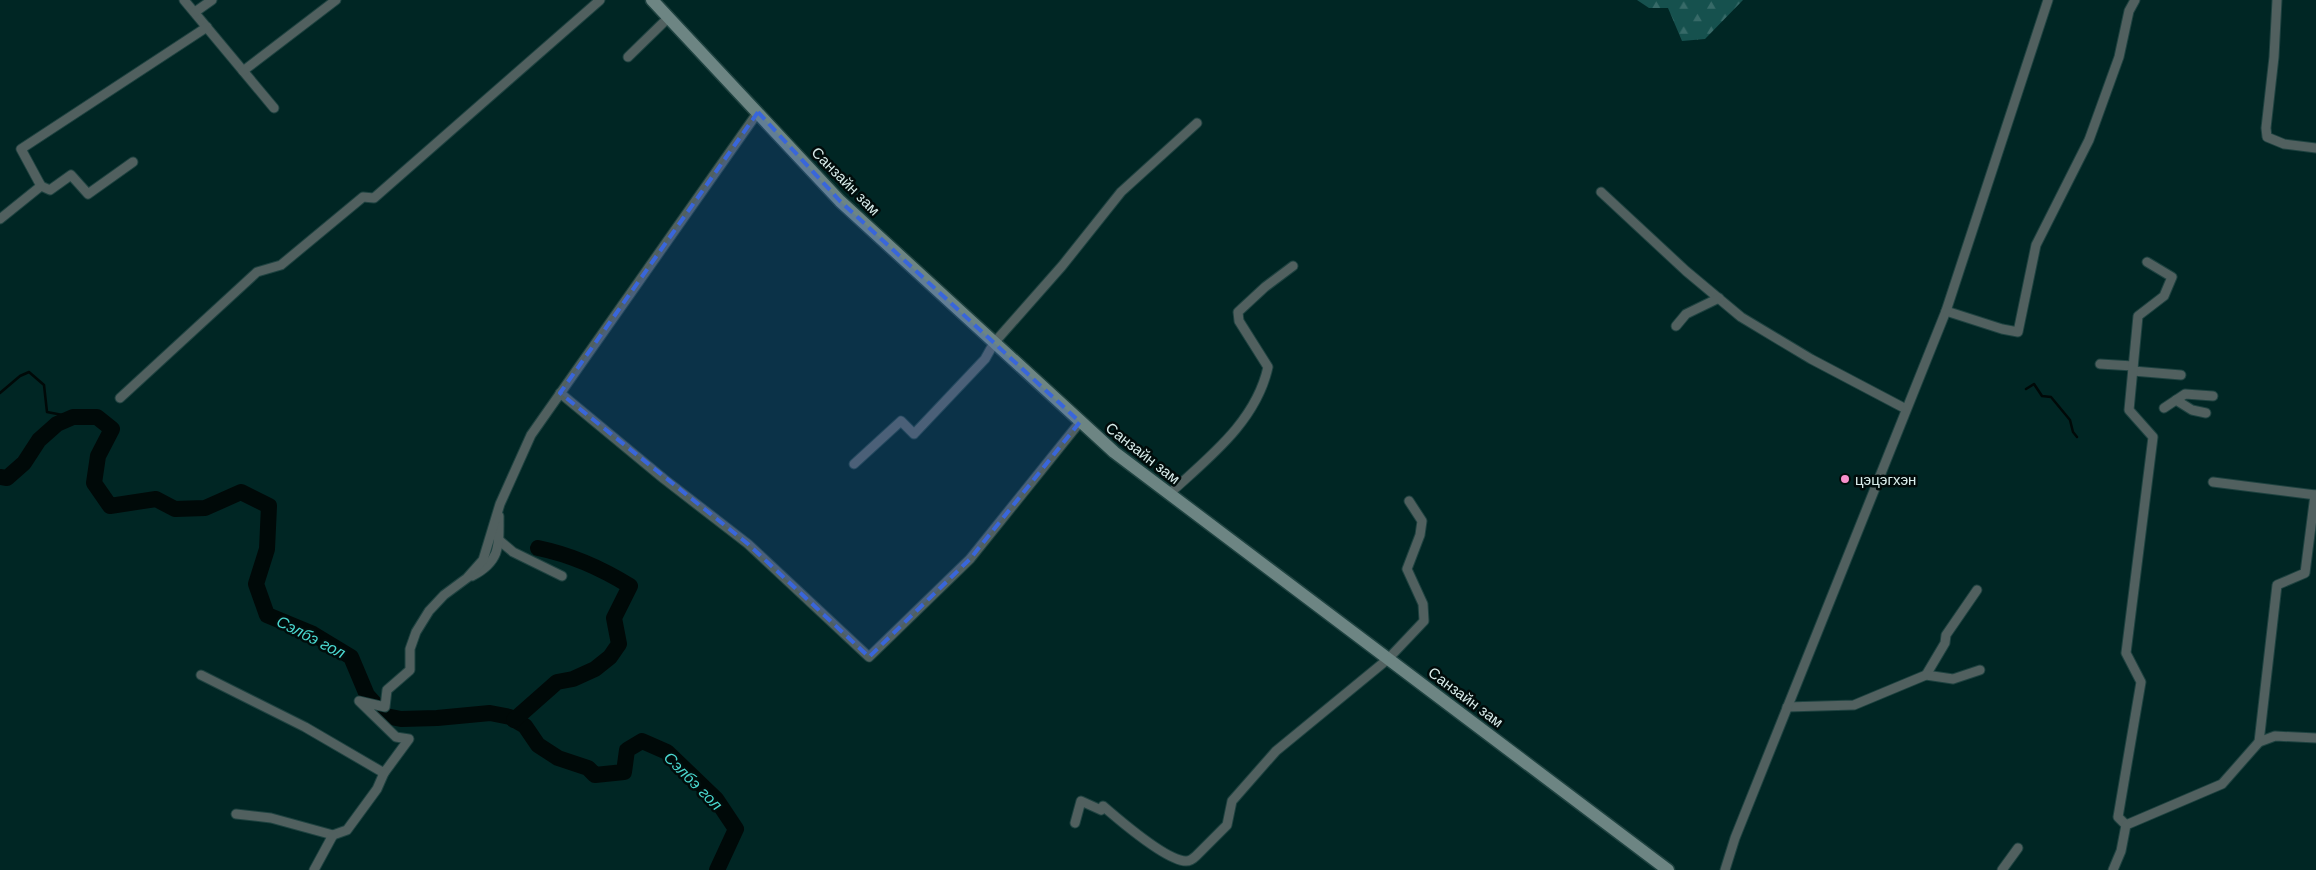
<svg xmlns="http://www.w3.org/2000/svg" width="2316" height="870" viewBox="0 0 2316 870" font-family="Helvetica,sans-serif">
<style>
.forest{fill:url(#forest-firs)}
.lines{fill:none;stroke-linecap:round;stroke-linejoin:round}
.stream{stroke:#000908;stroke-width:2.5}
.river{stroke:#000908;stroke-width:16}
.street-casing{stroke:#1e4240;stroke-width:11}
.secondary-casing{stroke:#1e4240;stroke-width:15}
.street{stroke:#51605f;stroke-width:9}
.secondary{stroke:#6d8583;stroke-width:12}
.marked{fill:#3966db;fill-opacity:0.2;stroke:#3966db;stroke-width:4;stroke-dasharray:10 6;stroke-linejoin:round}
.poi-dot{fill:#f890cc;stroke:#010c0b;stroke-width:2}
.labels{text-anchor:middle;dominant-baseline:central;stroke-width:5;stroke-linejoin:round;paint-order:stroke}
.street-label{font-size:15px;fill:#d9edeb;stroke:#010c0b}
.poi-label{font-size:15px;fill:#d9edeb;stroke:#010c0b;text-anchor:start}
.water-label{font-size:16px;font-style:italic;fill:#4ad7cf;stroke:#010c0b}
</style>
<defs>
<pattern id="forest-firs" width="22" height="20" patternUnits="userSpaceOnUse" patternTransform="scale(1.25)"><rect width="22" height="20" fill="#16514e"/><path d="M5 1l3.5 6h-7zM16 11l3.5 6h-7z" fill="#376a68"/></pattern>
</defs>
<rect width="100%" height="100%" fill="#002624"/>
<polygon class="forest" points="1637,0 1743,0 1705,39 1682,41 1668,8 1649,8"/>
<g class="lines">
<g class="stream">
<polyline points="2026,389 2034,384 2042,396 2051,397 2070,420 2073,432 2077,437"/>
<polyline points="0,393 20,376 29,372 44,385 47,412 73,417"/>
</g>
<g class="river">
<polyline points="0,477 7,478 24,463 39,440 57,424 73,417 97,417 112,429 98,456 94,483 110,506 156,499 175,509 205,508 241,492 269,506 267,549 256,584 267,615 313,634 351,657 367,695 386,716 401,719 437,718 490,713 510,717 525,726 538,745 558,758 588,768 595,775 624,772 627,750 642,741 667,752 716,799 736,829 717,870"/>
<path d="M 514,720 L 557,682 L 573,679 L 595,669 L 610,657 L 619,644 L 614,618 L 630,586 C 601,568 572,555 538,548"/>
</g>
<g class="street-casing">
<g id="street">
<polyline points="184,0 274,108"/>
<polyline points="2277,0 2274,57 2266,128 2267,137 2284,144 2316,148"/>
<polyline points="195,12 212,0"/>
<polyline points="628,57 668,18"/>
<polyline points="243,71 336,0"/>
<polyline points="41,186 50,190 71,175 88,194 133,162"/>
<polyline points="1601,192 1686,271 1741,317 1811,359 1906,409"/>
<polyline points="0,219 41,186 21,149 207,27"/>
<polyline points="1946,311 2002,329 2018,332 2036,245 2089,140 2119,57 2129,11 2135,0"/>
<polyline points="1676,326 1686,314 1719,298"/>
<polyline points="2100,364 2133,366"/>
<polyline points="2133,371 2181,375"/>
<polyline points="560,393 664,479 748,544 869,657 970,559 1080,422"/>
<polyline points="120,398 257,272 281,265 363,197 374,198 600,0"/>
<polyline points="2176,400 2192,410 2206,413"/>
<polyline points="2164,408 2185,394 2213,396"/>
<polyline points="854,464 901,421 914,434 985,359 994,343 1062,266 1121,192 1197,123"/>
<polyline points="2213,482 2316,495"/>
<path d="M 1169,494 C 1208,458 1256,422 1268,367 L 1239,321 L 1238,312 L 1265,287 L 1293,266"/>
<polyline points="500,541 513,552 562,576"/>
<path d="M 472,576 C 501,561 499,545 499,516"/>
<polyline points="201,675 305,727 384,773 409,739 396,737 359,701 385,707 387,690 410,670 410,649 416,632 429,611 444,595 467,578 483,560 500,504 531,435 758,112"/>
<polyline points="1926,675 1945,643 1946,635 1977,590"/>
<polyline points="1787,707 1854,705 1926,675 1953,679 1980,670"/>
<polyline points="2259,742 2277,585 2305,573 2315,495"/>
<polyline points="236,814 271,818 333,835 347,830 377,789 384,773"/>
<path d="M 1075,823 L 1081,801 L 1101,810 L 1103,806 C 1118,819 1167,861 1186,861 C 1190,861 1193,859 1196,856 L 1227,825 L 1232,801 L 1276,751 L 1388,659 L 1424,621 L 1423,604 L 1407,569 L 1420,535 L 1422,521 L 1409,501"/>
<polyline points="2126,825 2118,817 2141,682 2126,653 2153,437 2129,410 2138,316 2164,296 2172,277 2147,262"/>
<polyline points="314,870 333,835"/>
<polyline points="1725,870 1735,838 1946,311 2048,0"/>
<polyline points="2002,870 2018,848"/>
<polyline points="2113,870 2121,851 2126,825 2222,784 2259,742 2275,736 2316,738"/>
</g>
</g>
<g class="secondary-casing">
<polyline id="secondary" points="652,0 840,201 1114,452 1668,870"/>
</g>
<use href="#street" class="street"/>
<use href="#secondary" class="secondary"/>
</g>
<path class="marked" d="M 758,112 L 840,201 L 1080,422 L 970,559 L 869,657 L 748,544 L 560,393 Z"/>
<circle class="poi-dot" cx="1845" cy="479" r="5"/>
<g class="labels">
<g class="street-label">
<text transform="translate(846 181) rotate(45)">Санзайн зам</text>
<text transform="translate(1143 453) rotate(38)">Санзайн зам</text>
<text transform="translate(1466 697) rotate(37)">Санзайн зам</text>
</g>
<g class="poi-label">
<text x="1855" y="479">цэцэгхэн</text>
</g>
<g class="water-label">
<text transform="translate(311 637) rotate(27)">Сэлбэ гол</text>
<text transform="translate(693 781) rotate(45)">Сэлбэ гол</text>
</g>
</g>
</svg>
